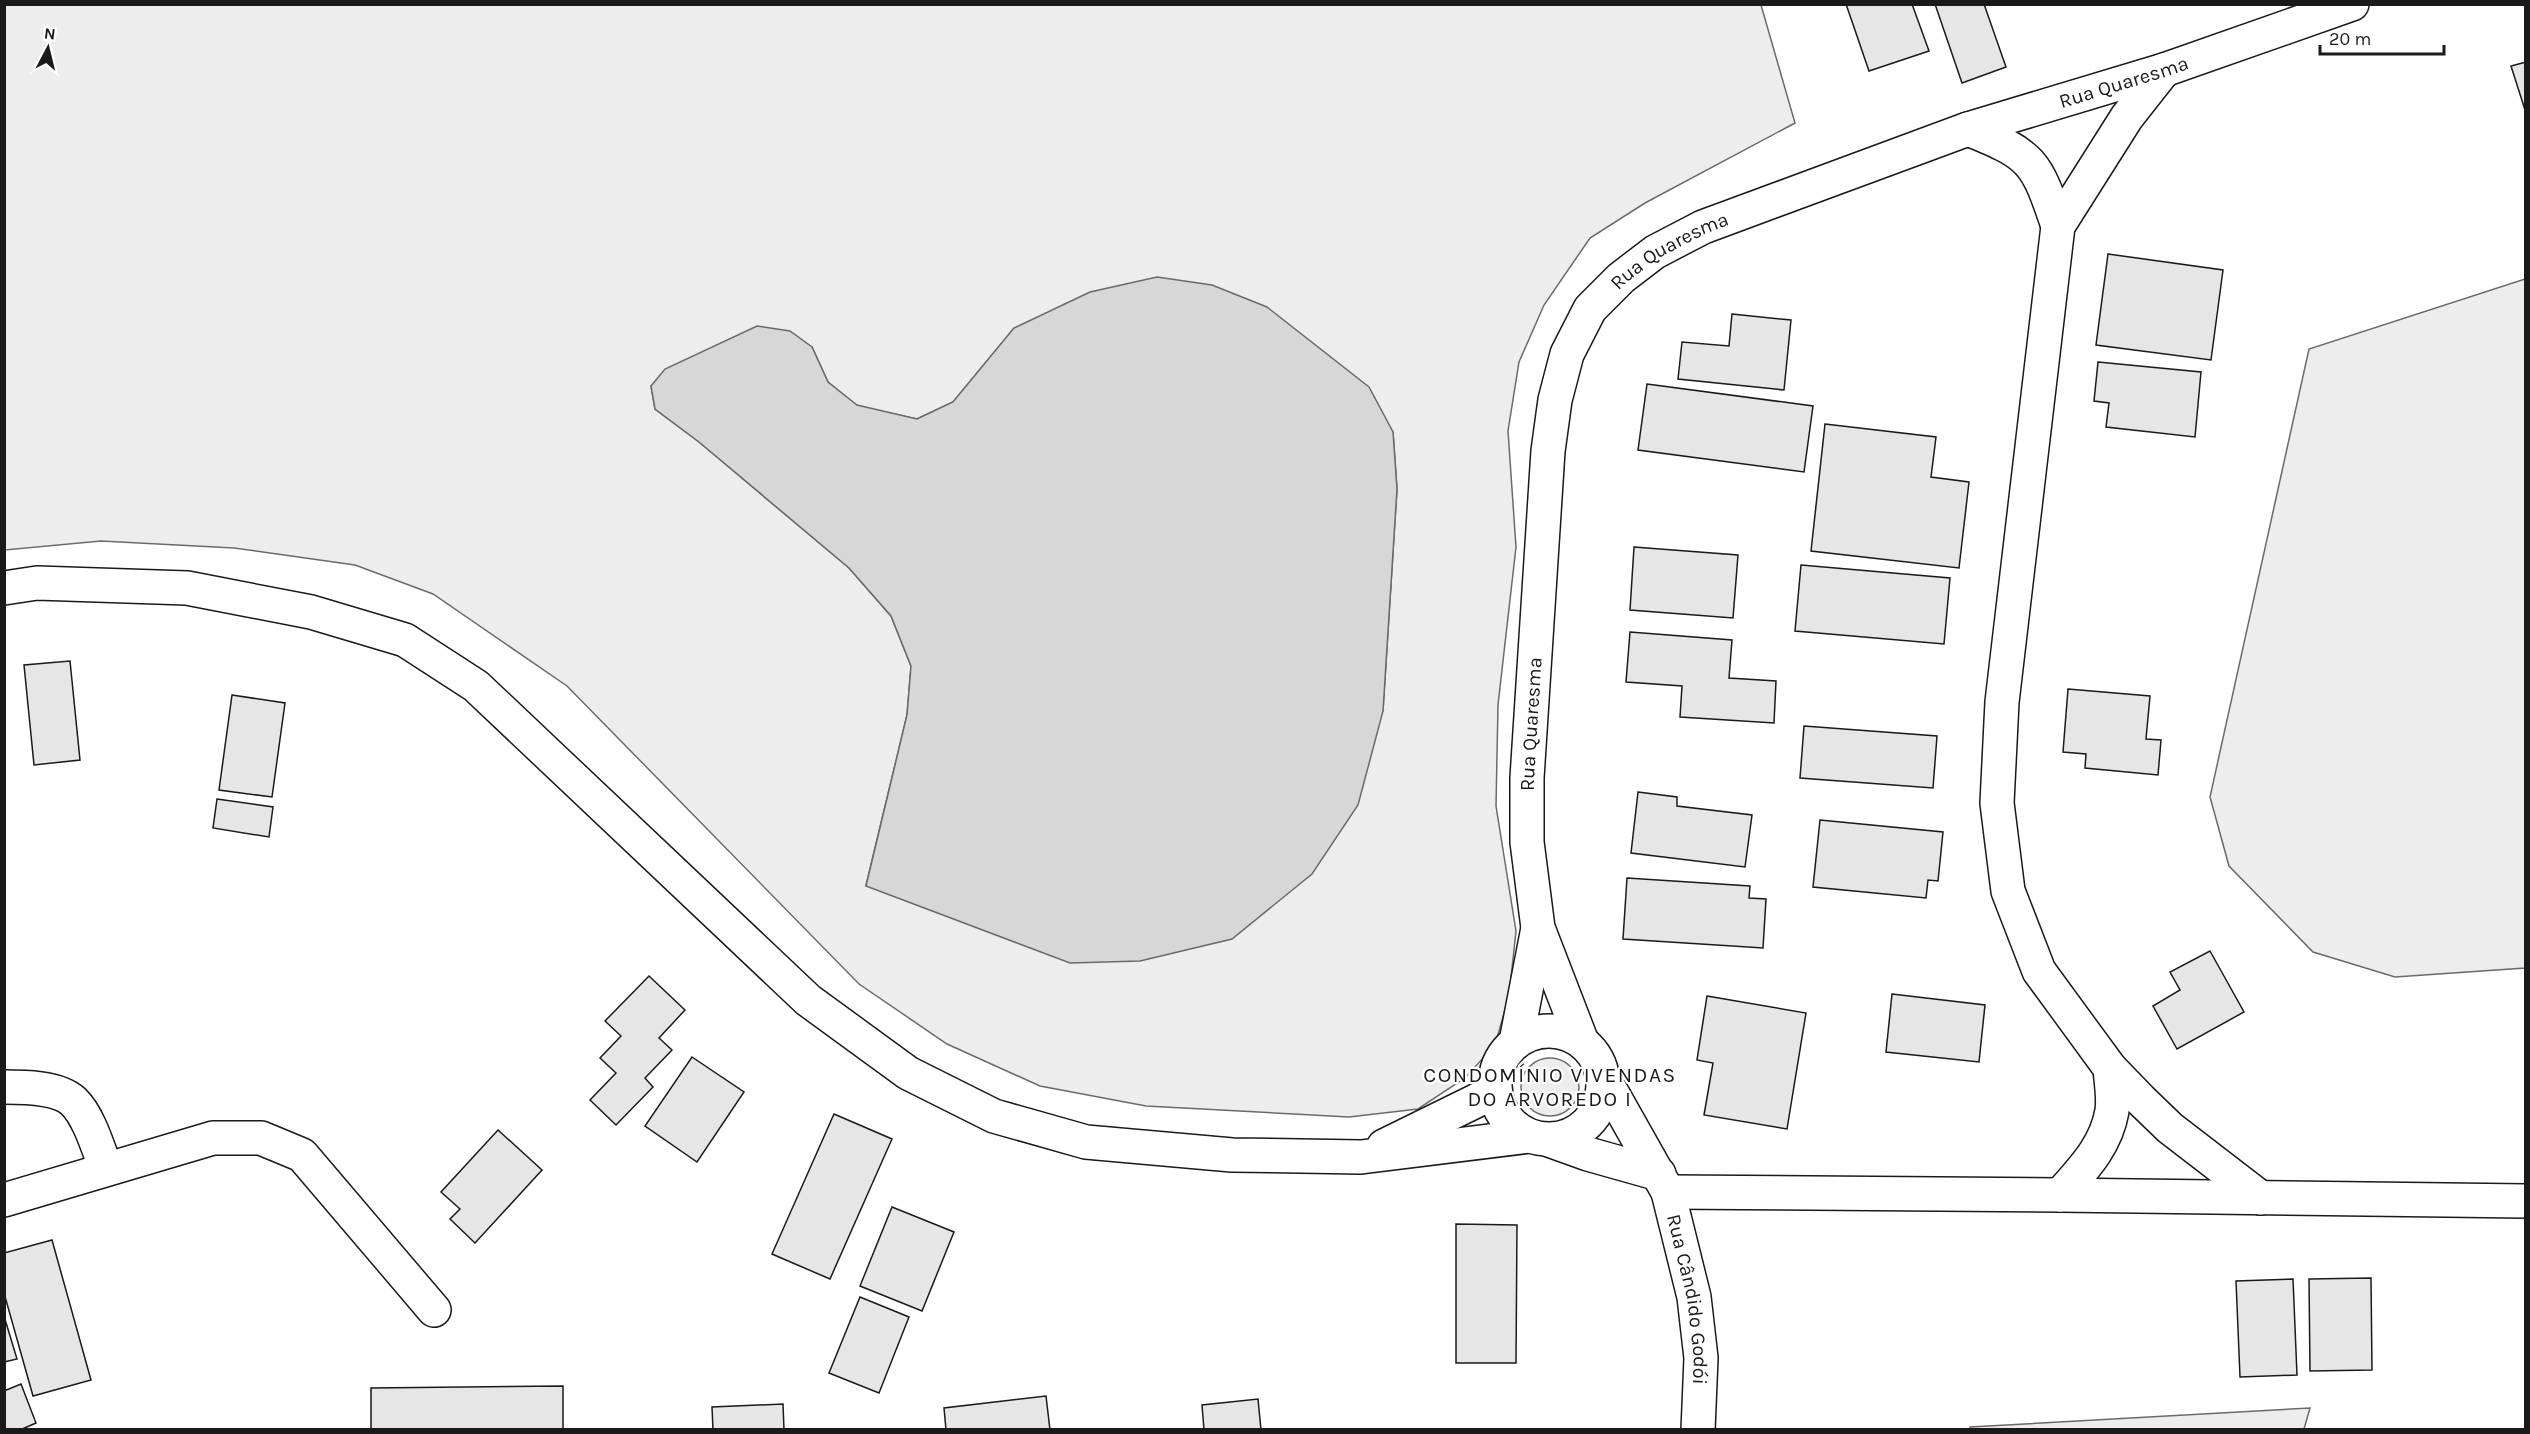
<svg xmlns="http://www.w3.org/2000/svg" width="2530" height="1434" viewBox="0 0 2530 1434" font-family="Karla,sans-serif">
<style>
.built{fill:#ededed;stroke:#6a6a6a;stroke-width:1.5;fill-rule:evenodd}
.water{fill:#d7d7d7;stroke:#6a6a6a;stroke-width:1.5}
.building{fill:#e6e6e6;stroke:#1a1a1a;stroke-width:1.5}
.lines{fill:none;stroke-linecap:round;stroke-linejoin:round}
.minor-casing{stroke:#1a1a1a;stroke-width:36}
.minor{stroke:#fff;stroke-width:33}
.labels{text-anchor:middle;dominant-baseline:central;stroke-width:4.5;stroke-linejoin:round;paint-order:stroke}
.street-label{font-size:20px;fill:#1a1a1a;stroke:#fff}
.neighbourhood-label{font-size:21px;letter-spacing:1.5px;fill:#1a1a1a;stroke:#fff}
</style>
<rect width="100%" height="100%" fill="#fff"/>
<g class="built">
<path d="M 5,5 L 1761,5 L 1795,123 L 1645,203 L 1590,238 L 1544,305 L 1519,362 L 1508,431 L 1516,547 L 1498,705 L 1496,806 L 1516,931 L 1509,996 L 1495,1045 L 1465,1078 L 1418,1109 L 1349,1117 L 1146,1106 L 1040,1086 L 947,1044 L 859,984 L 567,686 L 433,594 L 355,565 L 234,548 L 101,541 L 5,550 ZM 1014,328 L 1393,432 L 1397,489 L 1383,711 L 866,885 L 907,715 L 911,666 L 891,616 L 849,568 L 699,442 L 655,409 L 651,386 L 812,347 L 828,382 L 857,406 L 917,419 L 953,402 Z"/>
<polygon points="2525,279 2525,968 2395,977 2313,952 2229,866 2210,797 2309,349"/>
<circle cx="1550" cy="1087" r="29"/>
<polygon points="2310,1408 2304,1429 1970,1429 1970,1427"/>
</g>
<polygon class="water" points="1157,277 1212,285 1267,307 1369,387 1393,432 1397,489 1383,711 1358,805 1312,874 1232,939 1140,961 1070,963 866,886 907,715 911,666 891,616 849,568 699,442 655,409 651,386 665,369 757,326 790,331 812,347 828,382 857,405 917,419 953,402 1014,328 1090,292"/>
<g class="building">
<polygon points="1846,4 1912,4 1929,51 1869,71"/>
<polygon points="1935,4 1984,4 2006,67 1962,83"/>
<polygon points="2526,62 2526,113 2511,66"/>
<polygon points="2108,254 2223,270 2211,360 2096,345"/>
<polygon points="1732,314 1791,320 1784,390 1678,379 1682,342 1729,346"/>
<polygon points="2098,362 2201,372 2195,437 2106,427 2109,403 2094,401"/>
<polygon points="1647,384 1813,406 1804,472 1638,450"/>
<polygon points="1825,424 1936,437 1931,477 1969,482 1959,568 1811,551"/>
<polygon points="1634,547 1738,555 1733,618 1630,610"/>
<polygon points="1801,565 1950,578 1944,644 1795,631"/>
<polygon points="1630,632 1732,640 1729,678 1776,681 1774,723 1680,717 1682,686 1626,682"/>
<polygon points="70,661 80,760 34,765 24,665"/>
<polygon points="2068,689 2150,696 2146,739 2161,740 2158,775 2085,768 2086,754 2063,752"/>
<polygon points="232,695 285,703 272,797 219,790"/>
<polygon points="1804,726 1937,736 1933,788 1800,778"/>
<polygon points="1638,792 1677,797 1677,806 1752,815 1745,867 1631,853"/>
<polygon points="217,799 273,807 269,837 213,828"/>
<polygon points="1820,820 1943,832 1938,881 1928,880 1926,898 1813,887"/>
<polygon points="1627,878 1750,886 1749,898 1766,899 1763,948 1623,939"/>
<polygon points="2210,951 2244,1012 2177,1049 2153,1006 2180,990 2170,972"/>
<polygon points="649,976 685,1010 659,1038 672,1050 645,1078 653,1087 616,1125 590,1100 616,1073 600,1058 621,1036 605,1021"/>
<polygon points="1892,994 1985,1005 1979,1062 1886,1052"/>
<polygon points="1707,996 1806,1013 1787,1129 1704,1115 1713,1063 1697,1060"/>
<polygon points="692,1057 744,1092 697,1162 645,1126"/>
<polygon points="834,1114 892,1139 830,1279 772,1254"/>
<polygon points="498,1130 542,1170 475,1243 450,1219 460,1209 441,1192"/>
<polygon points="892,1207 954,1232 922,1311 860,1286"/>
<polygon points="1456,1224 1517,1225 1516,1363 1456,1363"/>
<polygon points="52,1240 91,1380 33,1396 4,1293 4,1253"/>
<polygon points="2371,1278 2372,1370 2310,1371 2309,1279"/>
<polygon points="2293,1279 2297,1375 2240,1377 2236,1281"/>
<polygon points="860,1297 909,1317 879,1393 829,1373"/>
<polygon points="4,1316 17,1359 4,1362"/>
<polygon points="21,1384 36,1423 20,1430 4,1430 4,1391"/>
<polygon points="563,1386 563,1430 371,1430 371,1388"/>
<polygon points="1046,1396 1050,1430 946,1430 944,1408"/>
<polygon points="1258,1399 1261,1430 1204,1430 1202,1405"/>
<polygon points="783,1404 784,1430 713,1430 712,1407"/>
</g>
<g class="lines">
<g class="minor-casing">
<g id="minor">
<polyline points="2164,70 2127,117 2058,226 2002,702 1997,803 2008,891 2039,971 2110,1068 2141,1100 2170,1128 2261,1198"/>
<path d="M 1968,129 C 2033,155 2036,161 2058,226"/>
<polyline points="4,588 37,583 187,588 311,612 405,640 476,686 808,1000 908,1073 994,1116 1086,1142 1232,1155 1361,1157 1530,1136"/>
<circle cx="1549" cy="1085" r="54"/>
<polyline points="1516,1042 1538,928"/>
<path id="s1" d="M 1582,1042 L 1538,928 L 1527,842 L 1527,778 L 1548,451 L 1555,400 L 1567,354 L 1590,309 L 1621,278 L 1655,252 L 1703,227 L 1968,129 L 2164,70 L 2352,4"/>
<path id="s2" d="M 1602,1075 L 1668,1192 L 1694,1297 L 1701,1358 L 1698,1430"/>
<path d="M 4,1087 C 23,1087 58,1087 73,1101 C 89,1116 98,1148 106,1169"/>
<polyline points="1549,1140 1588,1154 1659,1174"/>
<polyline points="1384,1146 1494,1092"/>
<polyline points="1668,1192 2060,1195 2526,1201"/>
<path d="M 2060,1195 C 2083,1169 2106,1146 2112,1111 C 2114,1098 2111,1082 2110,1068"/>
<polyline points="4,1200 213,1138 261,1138 302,1155 434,1310"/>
</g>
</g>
<use href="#minor" class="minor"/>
</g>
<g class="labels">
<g class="street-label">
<text stroke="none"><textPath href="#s1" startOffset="1336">Rua Quaresma</textPath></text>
<text stroke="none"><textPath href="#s1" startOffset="850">Rua Quaresma</textPath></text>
<text stroke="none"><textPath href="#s1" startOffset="327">Rua Quaresma</textPath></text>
<text stroke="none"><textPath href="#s2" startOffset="244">Rua Cândido Godói</textPath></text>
</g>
<g class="neighbourhood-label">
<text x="1550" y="1075">CONDOMÍNIO VIVENDAS<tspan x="1550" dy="24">DO ARVOREDO I</tspan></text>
</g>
</g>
<rect width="2530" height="1434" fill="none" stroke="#1a1a1a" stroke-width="12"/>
<g transform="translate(48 48) rotate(7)" stroke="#ffffff" stroke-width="4.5" paint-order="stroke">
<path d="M0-4.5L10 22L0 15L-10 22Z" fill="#1a1a1a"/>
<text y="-9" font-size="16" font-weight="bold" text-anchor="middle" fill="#1a1a1a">N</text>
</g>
<path d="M2320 45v9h124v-9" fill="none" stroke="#1a1a1a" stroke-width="3"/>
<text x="2329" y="45" font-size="18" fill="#1a1a1a" stroke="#ffffff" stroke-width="4.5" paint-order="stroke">20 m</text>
</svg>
